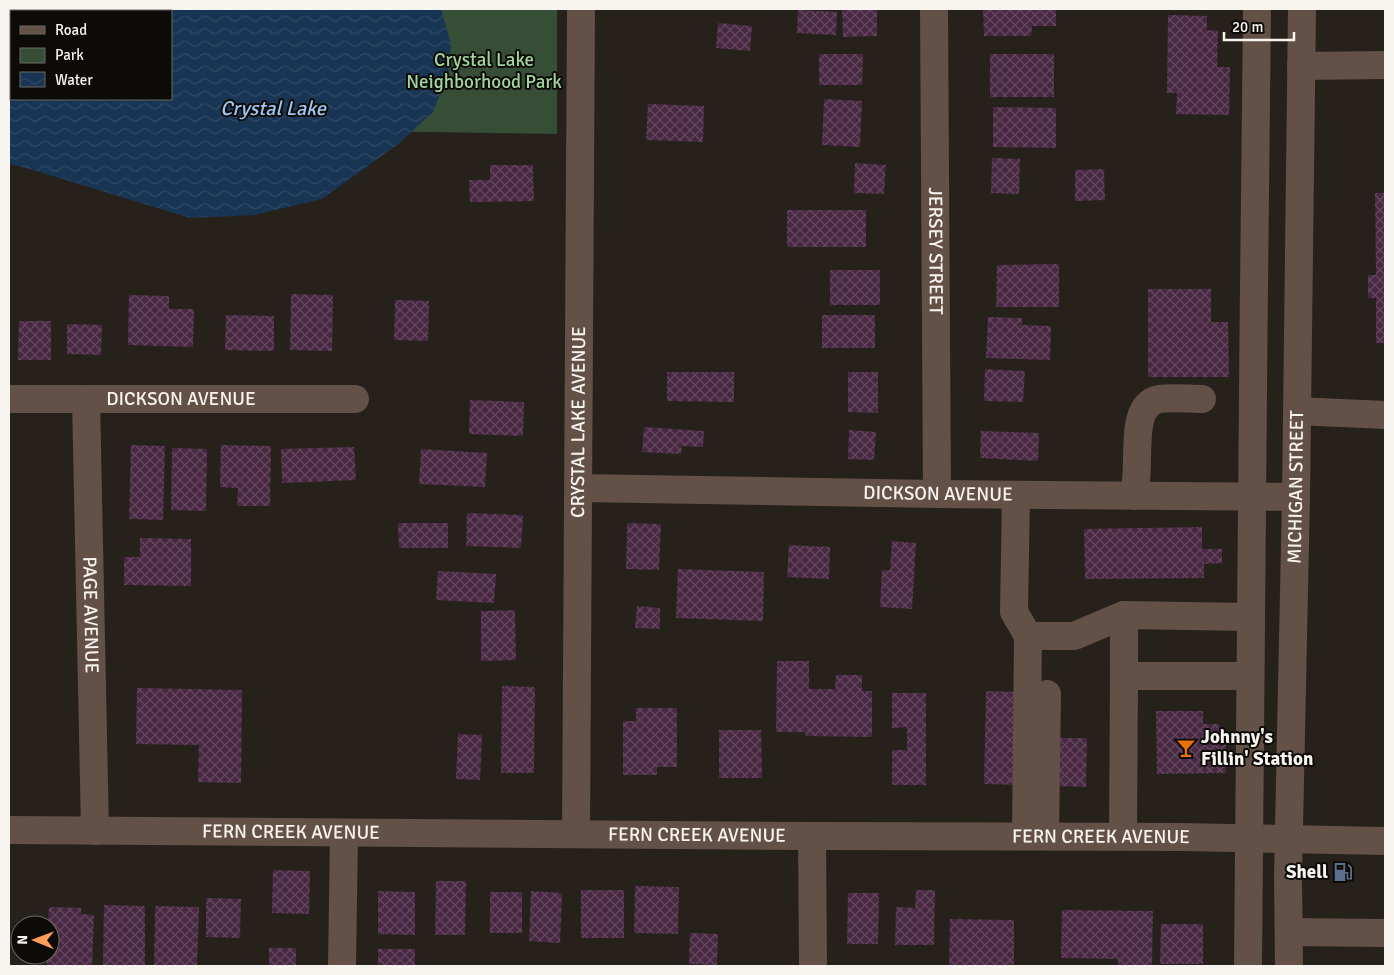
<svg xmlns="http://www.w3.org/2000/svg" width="1394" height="975" viewBox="0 0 1394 975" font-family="Signika,sans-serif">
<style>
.green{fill:#364e35}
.water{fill:url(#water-waves);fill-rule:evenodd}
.building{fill:url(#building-cross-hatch)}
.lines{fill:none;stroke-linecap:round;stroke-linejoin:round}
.minor{stroke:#635047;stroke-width:28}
.labels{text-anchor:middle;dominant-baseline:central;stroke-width:4;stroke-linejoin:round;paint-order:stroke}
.park-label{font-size:19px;fill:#a1d59e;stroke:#0d0b08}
.street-label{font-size:19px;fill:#f8f4f0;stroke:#0d0b08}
.poi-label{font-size:19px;font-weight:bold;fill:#f8f4f0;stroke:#0d0b08;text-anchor:start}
.water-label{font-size:20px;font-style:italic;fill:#a0c7f4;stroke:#0d0b08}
</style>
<defs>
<pattern id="water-waves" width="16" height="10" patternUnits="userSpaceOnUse" patternTransform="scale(1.25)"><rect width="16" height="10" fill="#193554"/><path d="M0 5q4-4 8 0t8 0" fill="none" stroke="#304965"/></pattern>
<pattern id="building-cross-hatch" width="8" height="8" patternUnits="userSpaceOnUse" patternTransform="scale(1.25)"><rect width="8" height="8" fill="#492843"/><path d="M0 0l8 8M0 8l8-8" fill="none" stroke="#64485e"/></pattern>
</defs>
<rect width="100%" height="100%" fill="#26211b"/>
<polygon class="green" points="359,9 557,9 557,134 294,130"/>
<path class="water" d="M 9,9 L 441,9 L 451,44 L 449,72 L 433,112 L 397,145 L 322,199 L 254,215 L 190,218 L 30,169 L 9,164 ZM 11,11 L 171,11 L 171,99 L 11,99 Z"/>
<g class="building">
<polygon points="842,9 877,9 877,36 843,37"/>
<polygon points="983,9 1056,9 1056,26 1032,26 1031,36 984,36"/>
<polygon points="798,10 837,12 836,35 797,33"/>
<polygon points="1168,15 1207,16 1207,30 1218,31 1217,67 1230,67 1229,115 1176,114 1177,93 1167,93"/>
<polygon points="718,23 752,26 750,51 716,48"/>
<polygon points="819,54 863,54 862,85 819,85"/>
<rect x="990" y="54" width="64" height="43"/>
<polygon points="824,99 862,101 860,147 822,145"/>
<polygon points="648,104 704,106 703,142 646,140"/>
<polygon points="993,107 1056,108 1056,148 993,147"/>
<polygon points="992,158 1020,159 1019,194 991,193"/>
<polygon points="855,163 886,165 884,194 854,193"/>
<polygon points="490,165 533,165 534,201 470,202 469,180 490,180"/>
<polygon points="1104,169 1105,200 1075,201 1075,170"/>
<polygon points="1375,193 1385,193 1385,343 1376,343 1376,298 1368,298 1368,275 1376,275"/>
<rect x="787" y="210" width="79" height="37"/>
<polygon points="1059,264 1059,307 996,307 997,265"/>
<rect x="830" y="270" width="50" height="35"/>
<polygon points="1148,289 1211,289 1211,322 1228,322 1229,377 1148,377"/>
<polygon points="291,294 333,295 332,351 290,350"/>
<polygon points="129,295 169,296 169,309 194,309 193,347 128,345"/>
<polygon points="395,300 429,301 428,341 394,340"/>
<polygon points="226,315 274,316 274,351 225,350"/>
<rect x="822" y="315" width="53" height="33"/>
<polygon points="988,317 1022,318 1022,325 1051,326 1050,360 986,358"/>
<polygon points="19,321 51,321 51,360 18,360"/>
<polygon points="67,324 102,325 101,355 67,354"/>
<polygon points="985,369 1025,371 1023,402 984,401"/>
<polygon points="667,372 734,372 734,402 667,401"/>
<polygon points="848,372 878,372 878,413 848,412"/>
<polygon points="470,400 524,402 523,436 469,434"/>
<polygon points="644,427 704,431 703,447 682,446 681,454 642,452"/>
<polygon points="849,430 876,432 874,460 848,459"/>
<polygon points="981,431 1039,433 1038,461 980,458"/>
<polygon points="131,445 165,446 163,520 129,519"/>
<polygon points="221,445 271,446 270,506 237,506 238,488 220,487"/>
<polygon points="354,447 356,480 282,483 281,449"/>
<polygon points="172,448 207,449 206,511 171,510"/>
<polygon points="421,449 487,453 485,487 419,484"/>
<polygon points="467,513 523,515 521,548 466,546"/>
<polygon points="398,523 448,523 448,548 399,548"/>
<polygon points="627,523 661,524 659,570 626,569"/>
<polygon points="1202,527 1202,549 1222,549 1222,563 1204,564 1204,578 1085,579 1084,529"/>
<polygon points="140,538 191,539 191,586 124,585 124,557 140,557"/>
<polygon points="892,541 916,543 912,609 880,607 882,570 890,570"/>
<polygon points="789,545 830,547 829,579 787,577"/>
<polygon points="678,569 764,572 763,621 676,618"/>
<polygon points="438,571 496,574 494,603 436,600"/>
<polygon points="637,606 660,608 660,629 635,628"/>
<polygon points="515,610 516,660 481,661 481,611"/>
<polygon points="777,661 809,661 809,689 835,689 836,675 862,675 862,691 872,691 872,737 806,736 805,732 776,732"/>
<polygon points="502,686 535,687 534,773 501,773"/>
<polygon points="137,688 242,690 241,783 198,782 199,745 136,744"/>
<polygon points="986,691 1021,692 1020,785 984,784"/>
<polygon points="892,693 926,693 926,785 892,785 892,750 907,750 907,727 892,728"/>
<polygon points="636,708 677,708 677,767 657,767 657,775 623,775 623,721 636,721"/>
<polygon points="1156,711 1203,711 1203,724 1219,724 1219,737 1226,737 1226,773 1157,774"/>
<polygon points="719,730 761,730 762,778 719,778"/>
<polygon points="458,734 482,735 480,780 456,779"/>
<polygon points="1051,738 1087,738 1086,787 1051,786"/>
<polygon points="273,870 310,871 309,914 272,913"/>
<polygon points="436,881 466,881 465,935 435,935"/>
<polygon points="635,886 679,887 678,934 634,933"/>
<rect x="581" y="890" width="43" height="48"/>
<polygon points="916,890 935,890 934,945 895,945 896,907 915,908"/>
<polygon points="378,891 415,892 415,935 378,934"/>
<polygon points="531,891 562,893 560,943 529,941"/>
<rect x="490" y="892" width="32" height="41"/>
<polygon points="848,893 879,893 878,944 847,944"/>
<polygon points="206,898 241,899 240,938 206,937"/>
<polygon points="104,905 145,906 145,966 103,966"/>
<polygon points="155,906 199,907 197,966 154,966"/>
<polygon points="49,907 81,908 81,914 94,915 92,966 47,966 47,955 50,955 50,925 48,925"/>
<polygon points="1062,910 1153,911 1152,966 1118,966 1118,959 1061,958"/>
<polygon points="950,919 1014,920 1014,966 949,966"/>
<polygon points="1161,924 1203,924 1203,964 1160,964"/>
<polygon points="690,933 718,934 717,965 689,964"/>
<rect x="269" y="948" width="27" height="18"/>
<rect x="378" y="949" width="37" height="17"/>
</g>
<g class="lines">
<g class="minor">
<path id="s1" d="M 934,9 L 937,494"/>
<polyline points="1301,66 1385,65"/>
<path id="s2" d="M 9,399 L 355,399"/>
<path id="s3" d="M 86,399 L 95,831"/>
<polyline points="1297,411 1385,415"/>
<path id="s4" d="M 579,488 L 937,494 L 1296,497"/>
<polyline points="1016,495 1014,612 1028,636 1026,836"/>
<path d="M 1135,496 C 1136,483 1137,470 1137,457 C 1138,439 1135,404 1159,399 C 1171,397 1190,399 1202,399"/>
<polyline points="1028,636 1074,636 1124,615 1250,617"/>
<polyline points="1124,676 1124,615"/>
<path id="s5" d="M 9,830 L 812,836 L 1181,837 L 1385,841"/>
<path id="s6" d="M 576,834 L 581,9"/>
<polyline points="812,836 813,966"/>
<polyline points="1045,836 1047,694"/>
<polyline points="1123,836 1124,676 1249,676"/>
<polyline points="1289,932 1385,933"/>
<polyline points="342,966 344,833"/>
<path d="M 1248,966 C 1249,647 1254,328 1257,9"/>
<path id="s7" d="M 1289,966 L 1288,876 L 1296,497 L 1302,9"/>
</g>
</g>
<defs>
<g id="bar-bare" transform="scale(1.5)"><path d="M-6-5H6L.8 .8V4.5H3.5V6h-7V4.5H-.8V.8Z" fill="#e8710a" stroke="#0d0b08" stroke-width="2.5" paint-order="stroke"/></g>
<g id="fuel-bare" transform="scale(1.5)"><path d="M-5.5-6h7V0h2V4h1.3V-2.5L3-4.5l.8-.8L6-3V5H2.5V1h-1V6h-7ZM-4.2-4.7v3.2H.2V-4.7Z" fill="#5c6f8a" stroke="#0d0b08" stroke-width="2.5" paint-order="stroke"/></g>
</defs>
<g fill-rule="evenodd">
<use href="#bar-bare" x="1186" y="748"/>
<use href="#fuel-bare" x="1343" y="872"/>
</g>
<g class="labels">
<g class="park-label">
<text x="484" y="60">Crystal Lake<tspan x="484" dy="22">Neighborhood Park</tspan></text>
</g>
<g class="street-label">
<text stroke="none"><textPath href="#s1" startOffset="242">JERSEY STREET</textPath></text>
<text stroke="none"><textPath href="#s2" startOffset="172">DICKSON AVENUE</textPath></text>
<text stroke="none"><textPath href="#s6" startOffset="412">CRYSTAL LAKE AVENUE</textPath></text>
<text stroke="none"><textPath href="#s7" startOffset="479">MICHIGAN STREET</textPath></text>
<text stroke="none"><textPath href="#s4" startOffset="359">DICKSON AVENUE</textPath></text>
<text stroke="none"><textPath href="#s3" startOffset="216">PAGE AVENUE</textPath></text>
<text stroke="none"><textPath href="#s5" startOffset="282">FERN CREEK AVENUE</textPath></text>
<text stroke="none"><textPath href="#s5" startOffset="688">FERN CREEK AVENUE</textPath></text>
<text stroke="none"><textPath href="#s5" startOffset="1092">FERN CREEK AVENUE</textPath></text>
</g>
<g class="poi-label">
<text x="1201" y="737">Johnny's<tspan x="1201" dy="22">Fillin' Station</tspan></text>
<text x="1328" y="872" text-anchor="end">Shell</text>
</g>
<g class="water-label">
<text x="273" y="108">Crystal Lake</text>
</g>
</g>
<rect width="1394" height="975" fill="none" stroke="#f8f4f0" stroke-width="20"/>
<rect x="10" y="10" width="162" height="90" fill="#0d0b08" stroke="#6b6865"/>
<rect x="20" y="26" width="25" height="8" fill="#635047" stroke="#6b6865"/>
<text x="55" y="35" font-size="15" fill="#f8f4f0">Road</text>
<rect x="20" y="48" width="25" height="15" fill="#364e35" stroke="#6b6865"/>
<text x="55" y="60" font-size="15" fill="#f8f4f0">Park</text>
<rect x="20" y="72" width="25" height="15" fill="url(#water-waves)" stroke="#6b6865"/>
<text x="55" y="85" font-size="15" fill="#f8f4f0">Water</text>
<g transform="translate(35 940) rotate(271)"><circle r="24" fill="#0d0b08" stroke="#6b6865"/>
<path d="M0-4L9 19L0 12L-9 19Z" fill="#fe9c58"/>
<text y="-8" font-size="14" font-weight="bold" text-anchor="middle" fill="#f8f4f0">N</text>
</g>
<path d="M1224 32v8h70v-8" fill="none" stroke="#f8f4f0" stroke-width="2.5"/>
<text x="1232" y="32" font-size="15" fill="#f8f4f0" stroke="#0d0b08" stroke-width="4" paint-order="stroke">20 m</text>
</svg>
